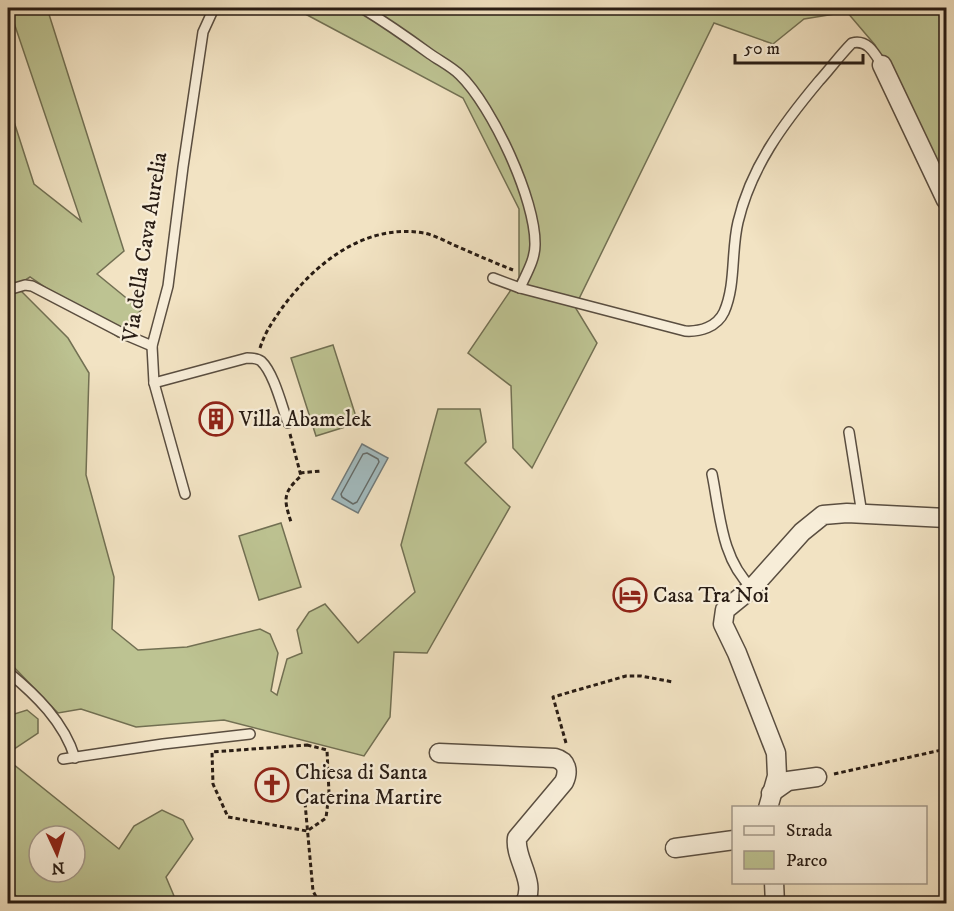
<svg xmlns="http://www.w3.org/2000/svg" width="954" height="911" viewBox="0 0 954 911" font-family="'IM FELL DW Pica',serif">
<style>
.green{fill:#bdc392;stroke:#727053;stroke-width:1.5;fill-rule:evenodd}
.water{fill:#a2bbbf;stroke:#717b7b;stroke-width:1.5}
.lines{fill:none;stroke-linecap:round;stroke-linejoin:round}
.shore{stroke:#656c6a;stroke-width:1.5}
.service-casing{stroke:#5a4e40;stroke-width:12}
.minor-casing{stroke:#5a4e40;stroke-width:21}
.path{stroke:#281c14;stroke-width:3;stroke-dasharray:4.5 3;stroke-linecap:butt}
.service{stroke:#f7edd8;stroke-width:9}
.minor{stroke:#f7edd8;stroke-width:18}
.rail-casing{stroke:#281c14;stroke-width:7}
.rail{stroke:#f7edd8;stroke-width:4.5;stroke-dasharray:14;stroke-linecap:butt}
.labels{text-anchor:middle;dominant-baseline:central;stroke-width:4.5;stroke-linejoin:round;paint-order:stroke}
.street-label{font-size:22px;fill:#281c14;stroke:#f7edd8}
.poi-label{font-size:22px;fill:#281c14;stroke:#f7edd8;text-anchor:start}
</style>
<rect width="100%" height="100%" fill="#f2e3c3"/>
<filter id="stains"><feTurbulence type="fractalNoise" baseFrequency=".00333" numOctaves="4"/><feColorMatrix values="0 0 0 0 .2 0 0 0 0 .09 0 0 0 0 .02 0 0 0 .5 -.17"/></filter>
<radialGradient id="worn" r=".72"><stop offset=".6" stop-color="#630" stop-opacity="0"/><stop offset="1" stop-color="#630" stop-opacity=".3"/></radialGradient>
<g class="green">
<polygon points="9,8 47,8 124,251 97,274 141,310 118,337 30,277 16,286 68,338 89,373 86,475 114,577 112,629 138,650 187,647 260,629 270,634 278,653 271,691 277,695 287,659 302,653 297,630 309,612 325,604 358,643 415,592 401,545 438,409 480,409 486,442 465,463 510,507 427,653 394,652 390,717 364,756 224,720 136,727 81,709 58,713 8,661 8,603 11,598 8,592 8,103 34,184 81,221"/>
<polygon points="294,8 946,8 946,180 875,45 847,12 804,19 773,44 714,23 575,307 597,343 532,468 513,448 511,386 468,353 519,278 519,209 463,98"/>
<polygon points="333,345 358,423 316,436 291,358"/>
<polygon points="281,523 301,587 259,600 239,536"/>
<polygon points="27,710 38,719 38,733 8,753 8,716"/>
<path d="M 8,760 L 119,849 L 134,826 L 162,810 L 183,820 L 193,839 L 166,877 L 177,903 L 23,903 L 8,888 ZM 39,836 L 75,836 L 75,872 L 39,872 Z"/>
</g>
<polygon class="water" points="362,444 388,458 358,513 332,499"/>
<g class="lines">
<polygon class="shore" points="367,453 378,459 379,462 357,502 353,504 342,497 341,494 363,454"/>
<g class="service-casing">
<g id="service">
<path d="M 362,8 C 385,22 408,38 430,54 C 440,61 452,67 460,75 C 492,106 536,200 535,245 C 535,260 526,274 520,288"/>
<path d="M 493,278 L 520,288 L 685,331 C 700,332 717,327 724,312 C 736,285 731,251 738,222 C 751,167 783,124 819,81 C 830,69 840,55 852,43 C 868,39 875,54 882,65"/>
<polyline points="8,290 25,285 32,286 126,335 152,346"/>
<path d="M 154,383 L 247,358 C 252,358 257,358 261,361 C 274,373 282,407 288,423"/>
<polyline points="849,432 862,514"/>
<path d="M 712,474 C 720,513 721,559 752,588"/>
<polyline points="185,494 154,383 152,346 168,286 183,167 203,32 214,8"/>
<path d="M 8,672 C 36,695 64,722 75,758"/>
<polyline points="63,759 163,744 250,734"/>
</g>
</g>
<g class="minor-casing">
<g id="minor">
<polyline points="882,65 946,200"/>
<path d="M 439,753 L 555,758 C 567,761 569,771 564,782 L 517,838 C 514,859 538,883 524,904"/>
<polyline points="771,793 788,781 817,777"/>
<polyline points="768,808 777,776 776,753 737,653 723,624 725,610 752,588 802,532 823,515 847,513 946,518"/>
<polyline points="675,848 734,840"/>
<polyline points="774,882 775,904"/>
</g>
</g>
<g class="path">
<path d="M 260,348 C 265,332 273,321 282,308 C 315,263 365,223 424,233 C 434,235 445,241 454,245 C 474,254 493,262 513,270"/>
<polyline points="261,410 271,409"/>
<polyline points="263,426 276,422"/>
<path d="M 290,434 L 301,476 C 282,493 284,500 291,522"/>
<polyline points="300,473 321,471"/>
<polyline points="566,743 553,697 626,676 641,676 673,682"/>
<polygon points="307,745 327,750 329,793 326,818 307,831 228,817 213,784 212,752"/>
<polyline points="834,774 946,749"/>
<polyline points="305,803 313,891 320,904"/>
</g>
<use href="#service" class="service"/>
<use href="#minor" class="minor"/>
<g class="rail-casing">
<polyline id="rail" points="8,901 10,904"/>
</g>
<use href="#rail" class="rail"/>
</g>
<defs>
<g id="building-ring" transform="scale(1.725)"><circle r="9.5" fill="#f7edd8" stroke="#8f2418" stroke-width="1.5"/><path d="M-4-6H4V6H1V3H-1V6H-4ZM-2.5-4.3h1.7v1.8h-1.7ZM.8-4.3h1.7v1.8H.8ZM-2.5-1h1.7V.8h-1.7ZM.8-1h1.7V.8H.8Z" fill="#8f2418"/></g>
<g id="hotel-ring" transform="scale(1.725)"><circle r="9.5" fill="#f7edd8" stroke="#8f2418" stroke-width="1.5"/><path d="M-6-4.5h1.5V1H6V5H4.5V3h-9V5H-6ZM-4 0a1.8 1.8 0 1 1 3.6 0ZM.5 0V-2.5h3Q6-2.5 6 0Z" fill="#8f2418"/></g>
<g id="church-ring" transform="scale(1.725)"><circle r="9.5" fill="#f7edd8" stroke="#8f2418" stroke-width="1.5"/><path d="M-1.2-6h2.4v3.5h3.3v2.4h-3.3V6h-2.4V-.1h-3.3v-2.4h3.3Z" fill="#8f2418"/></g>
</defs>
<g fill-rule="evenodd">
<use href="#building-ring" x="216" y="419"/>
<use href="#hotel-ring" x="630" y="595"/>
<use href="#church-ring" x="272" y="785"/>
</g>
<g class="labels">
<g class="street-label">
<text transform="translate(145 247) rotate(-81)">Via della Cava Aurelia</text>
</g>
<g class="poi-label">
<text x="239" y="419">Villa Abamelek</text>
<text x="653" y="595">Casa Tra Noi</text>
<text x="295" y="772">Chiesa di Santa<tspan x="295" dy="25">Caterina Martire</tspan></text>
</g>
</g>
<rect width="954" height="911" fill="none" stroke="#f2e3c3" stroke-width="30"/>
<rect x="9" y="9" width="936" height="893" fill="none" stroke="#281c14" stroke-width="3"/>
<rect x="15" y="15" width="924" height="881" fill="none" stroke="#281c14" stroke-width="1.5"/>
<rect x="732" y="806" width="195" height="78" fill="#f7edd8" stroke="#a4998a" stroke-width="1.5"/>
<rect x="744" y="826" width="30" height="9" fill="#f7edd8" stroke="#a4998a" stroke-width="1.5"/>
<text x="786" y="836" font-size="18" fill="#281c14">Strada</text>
<rect x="744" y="851" width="30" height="18" fill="#bdc392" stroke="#a4998a" stroke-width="1.5"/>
<text x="786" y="866" font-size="18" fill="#281c14">Parco</text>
<g transform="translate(57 854) rotate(176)"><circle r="28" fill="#f7edd8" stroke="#a4998a" stroke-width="1.5"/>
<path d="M0-4.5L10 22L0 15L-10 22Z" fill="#8f2418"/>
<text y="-9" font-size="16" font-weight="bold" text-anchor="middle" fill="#281c14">N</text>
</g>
<path d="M735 54v9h128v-9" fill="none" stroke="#281c14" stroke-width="3"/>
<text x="744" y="54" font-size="18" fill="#281c14" stroke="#f7edd8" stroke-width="4.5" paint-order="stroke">50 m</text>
<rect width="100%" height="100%" filter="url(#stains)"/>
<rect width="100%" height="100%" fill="url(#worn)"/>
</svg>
